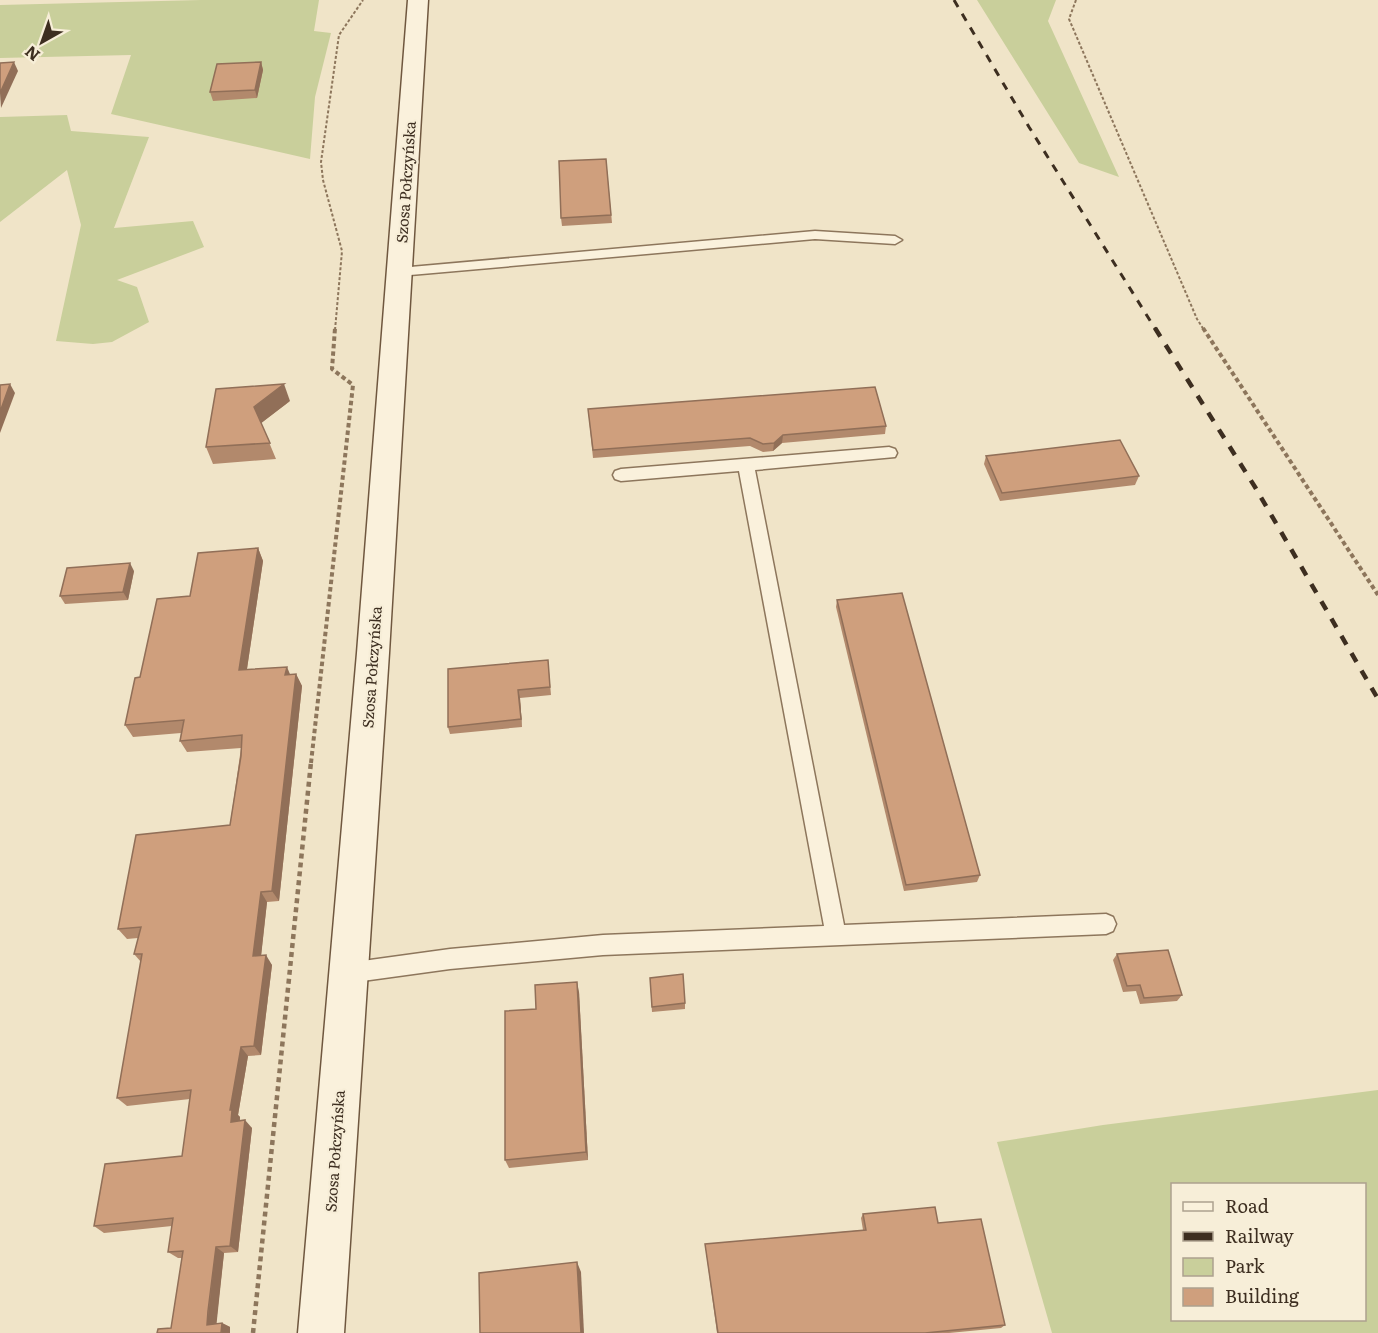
<svg xmlns="http://www.w3.org/2000/svg" width="1378" height="1333" viewBox="0 0 1378 1333" font-family="Literata,serif">
<style>
.green{fill:#c9cf9b;fill-rule:evenodd}
.lines{fill:none;stroke-linecap:round;stroke-linejoin:round}
.service-casing{stroke:#8d765c;stroke-width:3}
.secondary-casing{stroke:#6f573f;stroke-width:3}
.path-far2{stroke:#8d765c;stroke-width:2;stroke-dasharray:3 2;stroke-linecap:butt}
.path-far1{stroke:#8d765c;stroke-width:4;stroke-dasharray:4.5 3;stroke-linecap:butt}
.path{stroke:#8d765c;stroke-width:4.5;stroke-dasharray:5 4;stroke-linecap:butt}
.service{fill:#faf1dc;fill-rule:evenodd}
.secondary{fill:#faf1dc;fill-rule:evenodd}
.rail-far1{stroke:#3d2e20;stroke-width:3;stroke-dasharray:8 8;stroke-linecap:butt}
.rail{stroke:#3d2e20;stroke-width:4.5;stroke-dasharray:10 10;stroke-linecap:butt}
.wall{fill:#b2896c}
.shaded-wall{fill:#916f58}
.building{fill:#cf9f7d;stroke:#916f58;stroke-width:1.5}
.labels{text-anchor:middle;dominant-baseline:central;stroke-width:4.5;stroke-linejoin:round;paint-order:stroke}
.street-label{font-size:15px;fill:#3d2e20;stroke:#f7eed8}
</style>
<rect width="100%" height="100%" fill="#f0e4c8"/>
<g class="green">
<polygon points="201,0 319,0 314,31 331,33 315,97 310,159 111,114 131,55 0,58 0,5"/>
<polygon points="977,0 1056,0 1048,21 1119,177 1079,163"/>
<polygon points="67,115 71,131 149,137 114,228 193,221 204,247 117,280 137,287 149,322 112,342 93,344 56,341 81,225 67,170 0,222 0,117"/>
<path d="M 1378,1090 L 1378,1333 L 1052,1333 L 997,1142 L 1103,1125 ZM 1172,1184 L 1364,1184 L 1364,1320 L 1172,1320 Z"/>
</g>
<g class="lines">
<g class="service-casing">
<g id="service">
<polygon points="815,231 895,236 902,240 895,244 815,239 399,276 392,272 399,268"/>
<polygon points="889,447 895,449 897,453 895,457 755,470 844,925 1106,914 1113,917 1116,924 1113,931 1106,934 603,955 450,969 348,983 340,980 337,973 340,966 348,963 450,949 603,935 824,926 739,471 621,481 615,479 613,475 615,471 621,469"/>
</g>
</g>
<g class="secondary-casing">
<polygon id="secondary" points="408,0 428,0 389,653 344,1333 298,1333 357,653"/>
</g>
<g class="path-far2">
<polyline points="1076,0 1069,19 1197,319 1204,330"/>
<polyline points="335,330 342,251 323,180 321,162 339,35 363,0"/>
</g>
<g class="path-far1">
<polyline points="1203,328 1378,595"/>
<polyline points="311,763 353,385 332,369 335,328"/>
</g>
<polyline class="path" points="253,1333 311,762"/>
<use href="#service" class="service"/>
<use href="#secondary" class="secondary"/>
<polyline class="rail-far1" points="954,0 1029,127 1156,330"/>
<polyline class="rail" points="1155,328 1255,487 1378,699"/>
</g>
<g class="wall">
<polygon points="261,62 263,70 257,98 213,101 210,92"/>
<polygon points="606,159 612,223 562,226 561,218"/>
<polygon points="290,401 261,423 276,459 213,464 206,447"/>
<polygon points="588,409 886,426 885,434 782,443 773,451 763,452 750,446 593,458"/>
<polygon points="986,456 1139,476 1135,485 1000,501 984,464"/>
<polygon points="258,548 263,561 247,669 290,675 296,674 302,686 279,901 267,902 261,955 272,965 261,1055 248,1056 238,1115 240,1117 240,1121 252,1128 238,1252 224,1253 217,1315 216,1323 222,1323 230,1327 171,1328 182,1258 178,1258 168,1252 172,1226 104,1233 94,1226 182,1156 190,1099 127,1106 117,1098 141,962 134,954 138,938 127,939 118,929 230,825 241,748 187,752 180,741 181,733 133,737 125,725 140,677 190,596"/>
<polygon points="134,571 128,600 65,604 60,596"/>
<polygon points="837,600 980,875 977,882 904,891 836,607"/>
<polygon points="548,660 551,695 520,698 522,727 450,734 448,727"/>
<polygon points="1117,954 1182,995 1177,1001 1140,1004 1136,991 1123,992 1113,960"/>
<polygon points="650,978 685,1003 685,1009 652,1012"/>
<polygon points="579,992 588,1160 509,1168 505,1160 536,1009"/>
<polygon points="863,1214 938,1223 1005,1325 1001,1328 949,1333 717,1333 705,1244 863,1230 861,1218"/>
</g>
<g class="shaded-wall">
<polygon points="14,62 18,71 1,108 0,93"/>
<polygon points="261,62 263,70 257,98 255,90"/>
<polygon points="10,384 15,393 0,433 0,412"/>
<polygon points="284,384 290,401 260,424 254,407"/>
<polygon points="783,435 782,443 773,451 774,443"/>
<polygon points="258,548 263,561 245,682 239,670"/>
<polygon points="130,563 134,571 128,600 123,592"/>
<polygon points="287,667 292,679 285,675"/>
<polygon points="296,674 302,686 279,901 272,891"/>
<polygon points="518,690 520,698 522,727 521,719"/>
<polygon points="261,892 267,902 260,966 253,956"/>
<polygon points="266,955 272,965 261,1055 254,1046"/>
<polygon points="577,982 579,992 588,1160 586,1152"/>
<polygon points="241,1047 248,1056 238,1115 240,1117 239,1130 231,1122 230,1110"/>
<polygon points="245,1120 252,1128 238,1252 230,1246"/>
<polygon points="216,1247 224,1253 216,1329 207,1325"/>
<polygon points="577,1262 581,1272 584,1333 581,1333"/>
<polygon points="222,1323 230,1327 230,1333 221,1333"/>
</g>
<g class="building">
<polygon points="14,62 0,93 0,63"/>
<polygon points="261,62 255,90 210,92 217,64"/>
<polygon points="606,159 611,215 561,218 559,161"/>
<polygon points="10,384 0,412 0,385"/>
<polygon points="284,384 254,407 270,443 206,447 216,389"/>
<polygon points="875,387 886,426 783,435 774,443 763,444 750,438 593,450 588,409"/>
<polygon points="1120,440 1139,476 1002,493 986,456"/>
<polygon points="258,548 239,670 287,667 285,675 296,674 272,891 261,892 253,956 266,955 254,1046 241,1047 230,1110 232,1110 231,1122 245,1120 230,1246 216,1247 208,1311 207,1325 222,1323 221,1333 157,1333 158,1329 171,1328 183,1251 168,1252 173,1218 94,1226 105,1164 182,1156 191,1090 117,1098 142,954 134,954 141,927 118,929 136,835 230,825 241,756 242,735 180,741 184,720 125,725 135,678 140,677 157,599 190,596 198,553"/>
<polygon points="130,563 123,592 60,596 67,568"/>
<polygon points="902,593 980,875 906,885 837,600"/>
<polygon points="548,660 550,687 518,690 521,719 448,727 448,669"/>
<polygon points="1168,950 1182,995 1144,998 1140,985 1127,986 1117,954"/>
<polygon points="683,974 685,1003 652,1007 650,978"/>
<polygon points="577,982 586,1152 505,1160 505,1011 536,1009 535,985"/>
<polygon points="935,1207 938,1223 981,1219 1005,1325 925,1333 718,1333 705,1244 866,1230 863,1214"/>
<polygon points="577,1262 581,1333 480,1333 479,1273"/>
</g>
<g class="labels">
<g class="street-label">
<text transform="translate(405 182) rotate(-86)">Szosa Połczyńska</text>
<text transform="translate(371 667) rotate(-86)">Szosa Połczyńska</text>
<text transform="translate(334 1151) rotate(-86)">Szosa Połczyńska</text>
</g>
</g>
<rect x="1171" y="1183" width="195" height="138" fill="#f7eed8" stroke="#ada18e" stroke-width="1.5"/>
<rect x="1183" y="1202" width="30" height="9" fill="#faf1dc" stroke="#ada18e" stroke-width="1.5"/>
<text x="1225" y="1213" font-size="18" fill="#3d2e20">Road</text>
<rect x="1183" y="1232" width="30" height="9" fill="#3d2e20" stroke="#ada18e" stroke-width="1.5"/>
<text x="1225" y="1243" font-size="18" fill="#3d2e20">Railway</text>
<rect x="1183" y="1258" width="30" height="18" fill="#c9cf9b" stroke="#ada18e" stroke-width="1.5"/>
<text x="1225" y="1273" font-size="18" fill="#3d2e20">Park</text>
<rect x="1183" y="1288" width="30" height="18" fill="#cf9f7d" stroke="#ada18e" stroke-width="1.5"/>
<text x="1225" y="1303" font-size="18" fill="#3d2e20">Building</text>
<g transform="translate(42 42) rotate(220)" stroke="#f7eed8" stroke-width="4.5" paint-order="stroke">
<path d="M0-4.5L10 22L0 15L-10 22Z" fill="#3d2e20"/>
<text y="-9" font-size="16" font-weight="bold" text-anchor="middle" fill="#3d2e20">N</text>
</g>
</svg>
